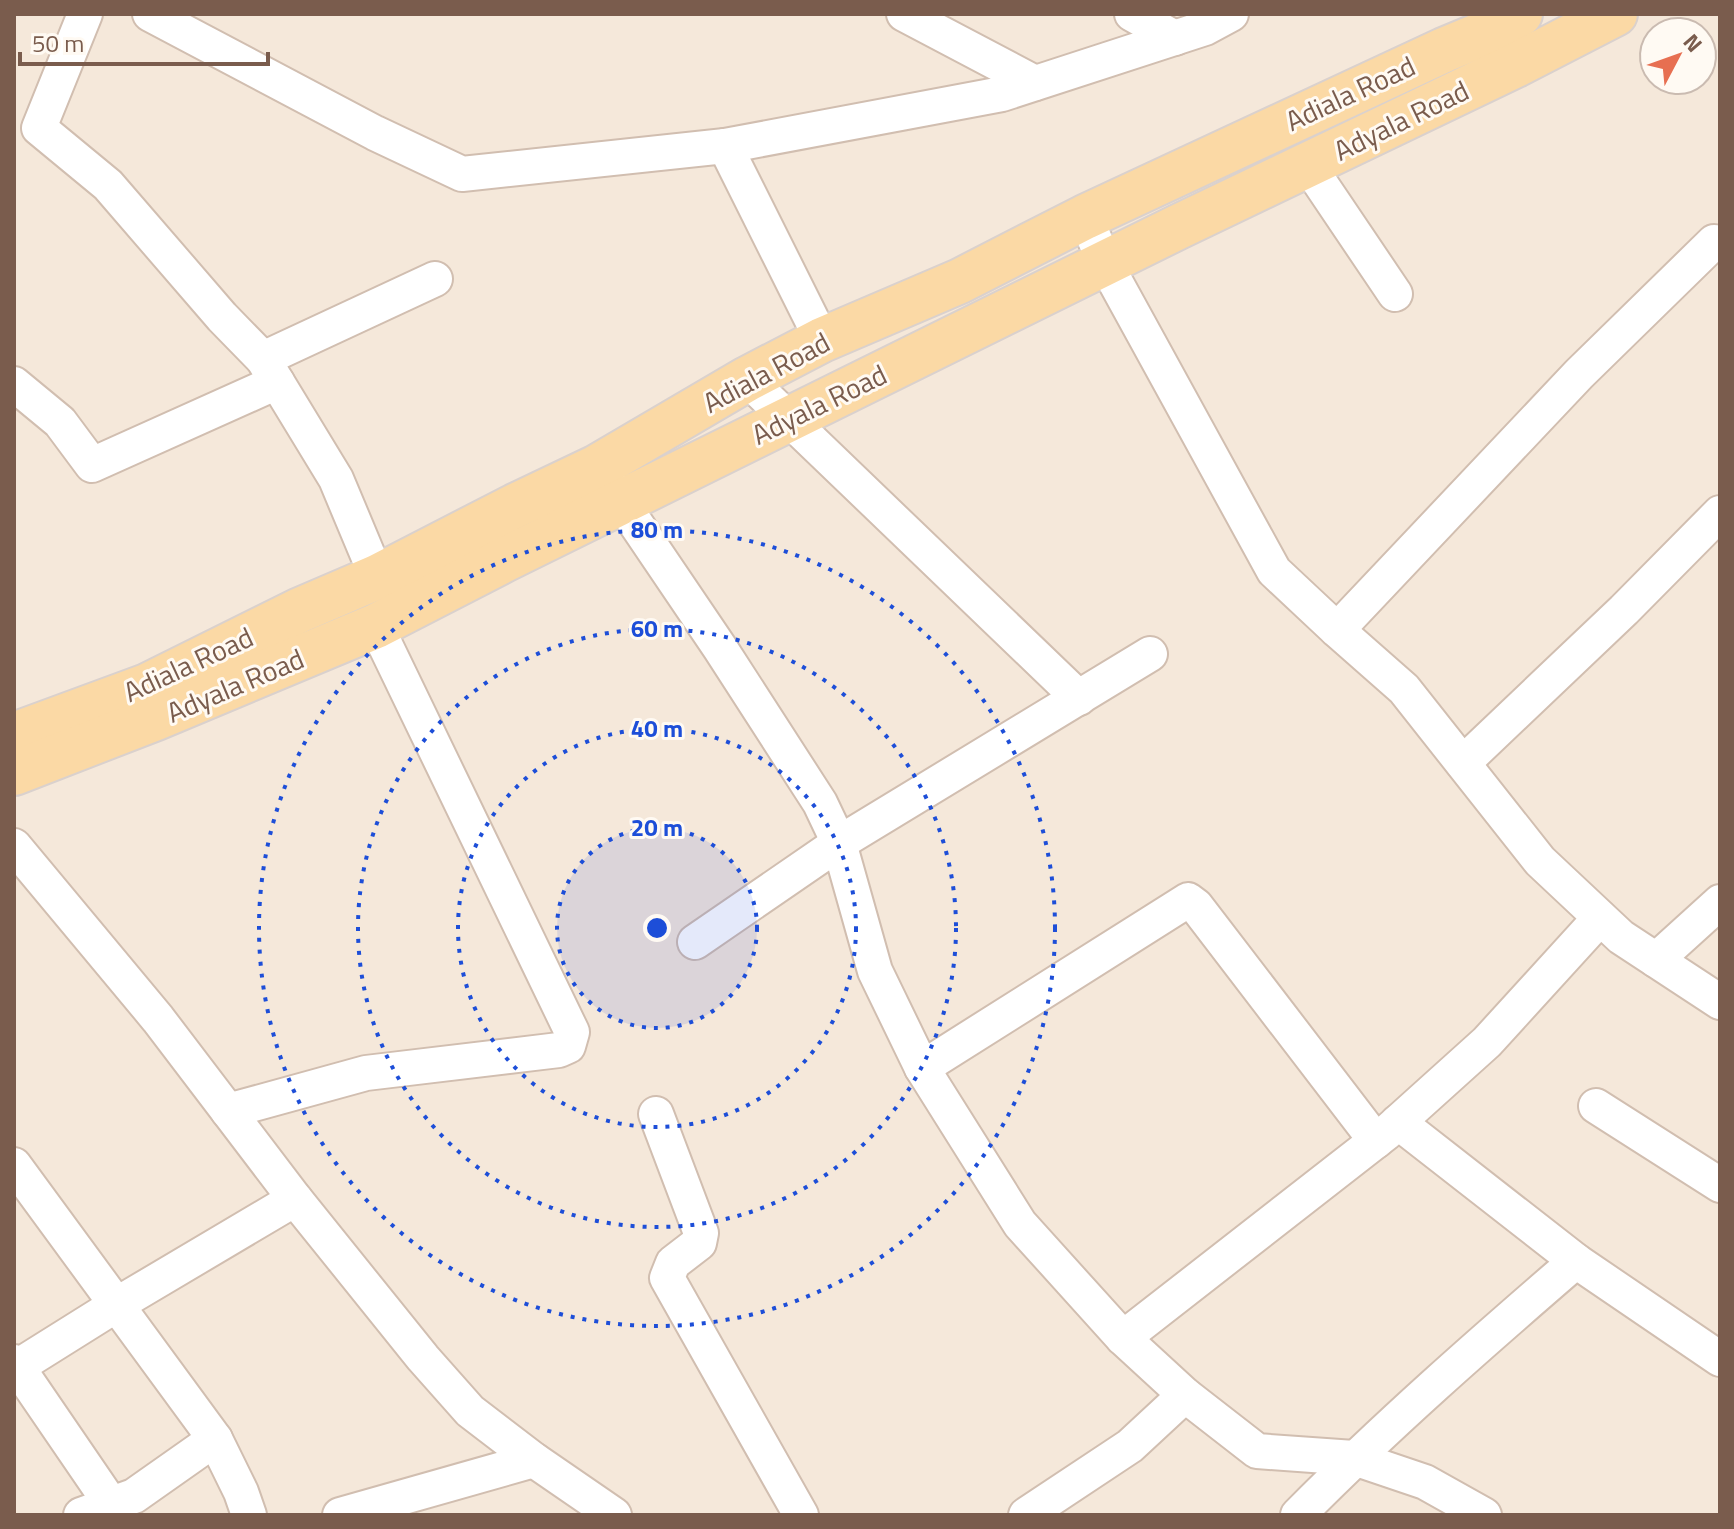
<svg xmlns="http://www.w3.org/2000/svg" width="1734" height="1529" viewBox="0 0 1734 1529" font-family="'Titillium Web',sans-serif">
<style>
.residential{fill:#f5e8da;fill-rule:evenodd}
.lines{fill:none;stroke-linecap:round;stroke-linejoin:round}
.minor-casing{stroke:#d1beb0;stroke-width:38}
.primary-casing{stroke:#dad1cd;stroke-width:48}
.minor{stroke:#fff;stroke-width:34}
.primary{stroke:#fbd9a5;stroke-width:44}
.ring{fill:none;stroke:#1d4ed8;stroke-width:4;stroke-dasharray:4 8}
.labels{text-anchor:middle;dominant-baseline:central;stroke-width:6;stroke-linejoin:round;paint-order:stroke}
.street-label{font-size:28px;fill:#7a5c4d;stroke:#fffaf3}
.centre{fill:#1d4ed8;stroke:#fffaf3;stroke-width:4}
.ring-label{font-size:24px;text-anchor:middle;font-weight:bold;fill:#1d4ed8;stroke:#fffaf3;stroke-width:6;stroke-linejoin:round;paint-order:stroke}
</style>
<rect width="100%" height="100%" fill="#fdf6ec"/>
<path class="residential" d="M 14,14 L 1720,14 L 1720,1515 L 14,1515 ZM 1654,32 L 1702,32 L 1702,80 L 1654,80 Z"/>
<g class="lines">
<g class="minor-casing">
<g id="minor">
<polyline points="85,14 39,128 108,185 222,317 263,359 336,479 377,577"/>
<polyline points="150,14 375,133 462,174 725,146 822,340"/>
<polyline points="904,14 1035,83"/>
<polyline points="1132,14 1175,38"/>
<polyline points="725,146 1002,94 1205,28 1231,14"/>
<polyline points="1308,165 1395,294"/>
<polyline points="1085,217 1105,263 1274,571 1337,630 1404,689 1540,861 1621,937 1720,1002"/>
<polyline points="263,359 435,279"/>
<polyline points="747,379 1079,698"/>
<polyline points="14,384 60,422 92,465 277,382"/>
<polyline points="609,484 720,648 820,803 839,843 875,971 922,1068 1020,1224 1123,1338 1185,1395 1257,1451 1354,1458 1425,1482 1484,1515"/>
<polyline points="1337,630 1579,374 1714,242"/>
<polyline points="1463,763 1624,610 1720,513"/>
<polyline points="14,846 158,1019 295,1199 423,1358 470,1411 534,1460 614,1515"/>
<polyline points="695,942 839,843 1150,654"/>
<polyline points="1656,960 1720,902"/>
<polyline points="922,1068 1188,900 1196,906 1376,1141"/>
<polyline points="1596,1106 1720,1185"/>
<polyline points="228,1111 366,1073 559,1050 568,1046 572,1032 376,626"/>
<polyline points="656,1114 701,1233 699,1243 673,1263 667,1278 801,1515"/>
<polyline points="1398,1122 1576,1261 1720,1359"/>
<polyline points="14,1165 215,1439 241,1492 249,1515"/>
<polyline points="1123,1338 1386,1133 1487,1042 1600,918"/>
<polyline points="14,1362 111,1504"/>
<polyline points="17,1367 116,1305 295,1199"/>
<polyline points="81,1515 134,1496 215,1439"/>
<polyline points="340,1515 534,1460"/>
<polyline points="1026,1515 1130,1446 1185,1395"/>
<path d="M 1298,1515 C 1386,1426 1481,1343 1576,1261"/>
</g>
</g>
<g class="primary-casing">
<g id="primary">
<polyline points="14,735 147,686 300,610 377,577 515,506 597,467 747,379 822,340 960,281 1085,217 1444,50 1480,35 1520,14"/>
<polyline points="14,773 156,718 376,626 504,560 1178,227 1516,65 1615,14"/>
</g>
</g>
<use href="#minor" class="minor"/>
<use href="#primary" class="primary"/>
</g>
<circle cx="657" cy="928" r="100" fill="#1d4ed8" fill-opacity=".12"/>
<g class="ring">
<circle cx="657" cy="928" r="100"/>
<circle cx="657" cy="928" r="199"/>
<circle cx="657" cy="928" r="299"/>
<circle cx="657" cy="928" r="398"/>
</g>
<g class="labels">
<g class="street-label">
<text transform="translate(1350 93) rotate(-25)">Adiala Road</text>
<text transform="translate(1401 120) rotate(-26)">Adyala Road</text>
<text transform="translate(766 372) rotate(-28)">Adiala Road</text>
<text transform="translate(819 404) rotate(-26)">Adyala Road</text>
<text transform="translate(188 664) rotate(-25)">Adiala Road</text>
<text transform="translate(235 685) rotate(-23)">Adyala Road</text>
</g>
</g>
<circle cx="657" cy="928" r="12" class="centre"/>
<g class="ring-label">
<text x="657" y="538">80 m</text>
<text x="657" y="637">60 m</text>
<text x="657" y="737">40 m</text>
<text x="657" y="836">20 m</text>
</g>
<rect width="1734" height="1529" fill="none" stroke="#7a5c4d" stroke-width="32"/>
<g transform="translate(1678 56) rotate(49)"><circle r="38" fill="#fffaf3" stroke="#cabbb1" stroke-width="2"/>
<path d="M0-6L14 30L0 20L-14 30Z" fill="#e76f51"/>
<text y="-12" font-size="22" font-weight="bold" text-anchor="middle" fill="#7a5c4d">N</text>
</g>
<path d="M20 52v12h248v-12" fill="none" stroke="#7a5c4d" stroke-width="4"/>
<text x="32" y="52" font-size="24" fill="#7a5c4d" stroke="#fffaf3" stroke-width="6" paint-order="stroke">50 m</text>
</svg>
